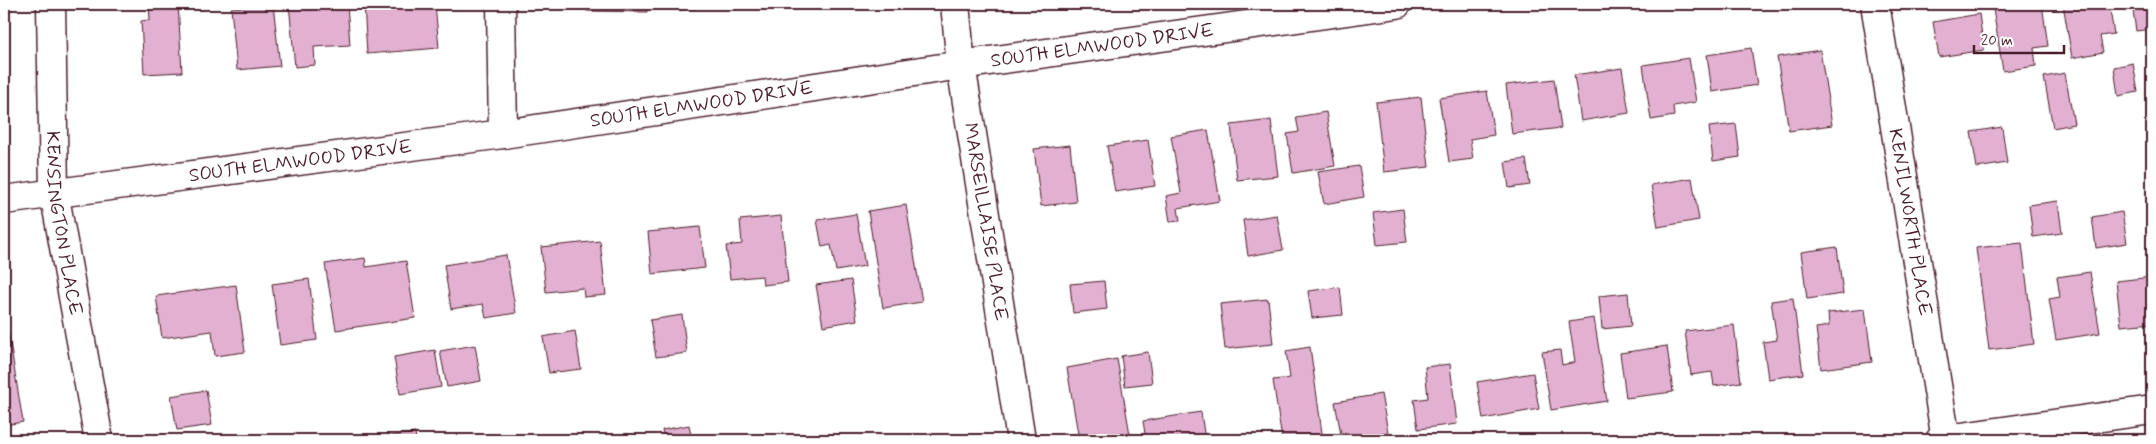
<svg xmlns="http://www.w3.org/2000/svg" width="2156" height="444" viewBox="0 0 2156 444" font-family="Mynerve,sans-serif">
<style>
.building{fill:#e2b1d1;stroke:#4a1f2b}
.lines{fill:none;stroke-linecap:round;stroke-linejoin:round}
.minor-casing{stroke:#4a1f2b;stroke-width:31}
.minor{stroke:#fff;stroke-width:28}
.labels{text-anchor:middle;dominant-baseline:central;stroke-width:4;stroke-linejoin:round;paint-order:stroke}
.street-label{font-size:19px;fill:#4a1f2b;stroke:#fff}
</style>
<rect width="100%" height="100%" fill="#fff"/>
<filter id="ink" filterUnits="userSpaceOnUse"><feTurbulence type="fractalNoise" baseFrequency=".02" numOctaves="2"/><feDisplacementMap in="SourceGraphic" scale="10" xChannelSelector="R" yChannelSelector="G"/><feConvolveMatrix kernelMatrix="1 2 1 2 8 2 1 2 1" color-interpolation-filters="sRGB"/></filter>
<g filter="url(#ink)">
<g class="building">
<polygon points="149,4 178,4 182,72 144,74 141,21 150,20"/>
<polygon points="273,4 280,66 237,70 231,8"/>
<polygon points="289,4 347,4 350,45 314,47 315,65 295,67"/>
<polygon points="364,4 435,4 439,48 367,54"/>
<polygon points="587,4 647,4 647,12 587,11"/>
<polygon points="680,4 724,4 724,5 680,10"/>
<polygon points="2029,4 2042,4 2048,46 2034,48 2036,66 2003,71 1993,9"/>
<polygon points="2063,4 2109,4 2114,34 2100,36 2103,52 2072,58"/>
<polygon points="2132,4 2152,4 2152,29 2136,31"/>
<polygon points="1979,14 1984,50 1939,57 1933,22"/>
<polygon points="1751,48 1757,85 1712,92 1707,55"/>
<polygon points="1820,50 1832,125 1789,131 1777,57"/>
<polygon points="1689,58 1696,102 1673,106 1674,116 1651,120 1643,65"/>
<polygon points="2133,63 2138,92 2118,96 2114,67"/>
<polygon points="1622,68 1629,113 1581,121 1574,75"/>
<polygon points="2065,73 2074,124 2053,128 2044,77"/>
<polygon points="1554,79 1561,128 1512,134 1506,85"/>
<polygon points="1487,91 1494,135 1470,139 1473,159 1449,162 1439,98"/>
<polygon points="1421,97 1429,167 1384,172 1376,102"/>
<polygon points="1326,112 1335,166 1293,173 1287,134 1299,132 1296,117"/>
<polygon points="1271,120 1278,176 1237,180 1231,125"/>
<polygon points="1736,124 1740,157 1713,161 1709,127"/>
<polygon points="2002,127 2007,163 1977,168 1971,132"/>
<polygon points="1208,130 1220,201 1178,208 1180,221 1170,222 1166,196 1181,193 1171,136"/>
<polygon points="1148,140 1155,186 1115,192 1107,146"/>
<polygon points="1070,145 1076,202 1041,206 1034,149"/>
<polygon points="1526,159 1530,185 1509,188 1505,162"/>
<polygon points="1359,166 1364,197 1324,204 1318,172"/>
<polygon points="1692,178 1699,220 1658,227 1651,185"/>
<polygon points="2058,201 2062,233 2033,237 2029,205"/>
<polygon points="906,205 922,302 883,308 868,211"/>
<polygon points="1403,209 1407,242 1377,245 1373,213"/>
<polygon points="2122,212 2127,243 2096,248 2092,217"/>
<polygon points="856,214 865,266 836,271 831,245 822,247 817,220"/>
<polygon points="1277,215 1283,250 1248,256 1243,220"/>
<polygon points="781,216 788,282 763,285 762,276 730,279 726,246 742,244 740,220"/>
<polygon points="700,227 705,268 652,274 648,232"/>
<polygon points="600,241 606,295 584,297 583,288 546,292 541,247"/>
<polygon points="2022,243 2034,344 1989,350 1976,248"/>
<polygon points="1837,247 1843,294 1807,299 1801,252"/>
<polygon points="506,255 516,313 486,318 483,304 451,309 444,265"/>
<polygon points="365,258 366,267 406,261 415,318 336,330 325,264"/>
<polygon points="2090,272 2100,333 2056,340 2049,299 2060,297 2057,277"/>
<polygon points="2152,277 2152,323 2121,326 2116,281"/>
<polygon points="309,279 317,340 280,345 272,284"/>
<polygon points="851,280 857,320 823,326 816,285"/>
<polygon points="1104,281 1107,309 1073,313 1070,284"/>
<polygon points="236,285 245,352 215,356 212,331 162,338 156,296"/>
<polygon points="1340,287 1343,315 1312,318 1308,291"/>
<polygon points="1628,293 1631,326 1602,329 1599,296"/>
<polygon points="1793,298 1803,374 1768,379 1763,342 1777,340 1771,301"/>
<polygon points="1268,299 1273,344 1225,349 1220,304"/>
<polygon points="1865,309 1872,362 1821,369 1816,328 1829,326 1828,313"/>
<polygon points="682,315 687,353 656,357 650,320"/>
<polygon points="4,318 6,318 23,422 4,425"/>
<polygon points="1594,318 1607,401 1551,410 1542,352 1560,350 1562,365 1575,362 1569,322"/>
<polygon points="1734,325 1741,382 1714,386 1712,372 1691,375 1685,331"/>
<polygon points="575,331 581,369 549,373 543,337"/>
<polygon points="475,345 481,381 447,387 440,351"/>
<polygon points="1667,346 1673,392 1626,398 1620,353"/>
<polygon points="1310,347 1323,440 1282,440 1273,380 1290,378 1286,351"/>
<polygon points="435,350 441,387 400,394 394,357"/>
<polygon points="1148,352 1152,383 1125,386 1121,356"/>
<polygon points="1117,359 1131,440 1079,440 1067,368"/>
<polygon points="1450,364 1457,424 1418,429 1414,400 1428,398 1425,367"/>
<polygon points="1533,373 1539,409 1483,419 1477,382"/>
<polygon points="206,390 212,425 177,430 171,396"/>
<polygon points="1381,394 1388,432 1342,440 1335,402"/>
<polygon points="1201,412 1205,440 1146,440 1143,421"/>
<polygon points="689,425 692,440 664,440 662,430"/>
<polygon points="415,433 416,440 384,440 383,437"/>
<polygon points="312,437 313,440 295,440"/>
</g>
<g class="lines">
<g class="minor-casing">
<g id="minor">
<path id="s1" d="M 51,4 L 54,192 L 99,440"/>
<polyline points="501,4 503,134"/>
<path id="s2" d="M 955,4 L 961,65 L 1021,440"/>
<path id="s3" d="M 1875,4 L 1946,440"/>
<path id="s4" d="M 4,200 L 503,134 L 961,65 L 1397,4"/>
<polyline points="1940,440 2152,410"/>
</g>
</g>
<use href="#minor" class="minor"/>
</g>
</g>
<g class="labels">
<g class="street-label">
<text stroke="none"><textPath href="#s4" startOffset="1109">SOUTH ELMWOOD DRIVE</textPath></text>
<text stroke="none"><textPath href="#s4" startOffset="704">SOUTH ELMWOOD DRIVE</textPath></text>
<text stroke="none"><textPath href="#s4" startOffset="299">SOUTH ELMWOOD DRIVE</textPath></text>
<text stroke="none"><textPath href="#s2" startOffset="220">MARSEILLAISE PLACE</textPath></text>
<text stroke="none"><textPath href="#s3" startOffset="221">KENILWORTH PLACE</textPath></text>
<text stroke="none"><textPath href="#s1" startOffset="220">KENSINGTON PLACE</textPath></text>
</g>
</g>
<rect width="2156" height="444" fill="none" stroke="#fff" stroke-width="20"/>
<rect x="10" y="10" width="2136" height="424" fill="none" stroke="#4a1f2b" stroke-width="2" filter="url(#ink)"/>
<path d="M1974 45v8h90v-8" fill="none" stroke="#4a1f2b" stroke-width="2.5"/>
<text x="1981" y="45" font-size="15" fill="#4a1f2b" stroke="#ffffff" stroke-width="4" paint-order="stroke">20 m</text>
</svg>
